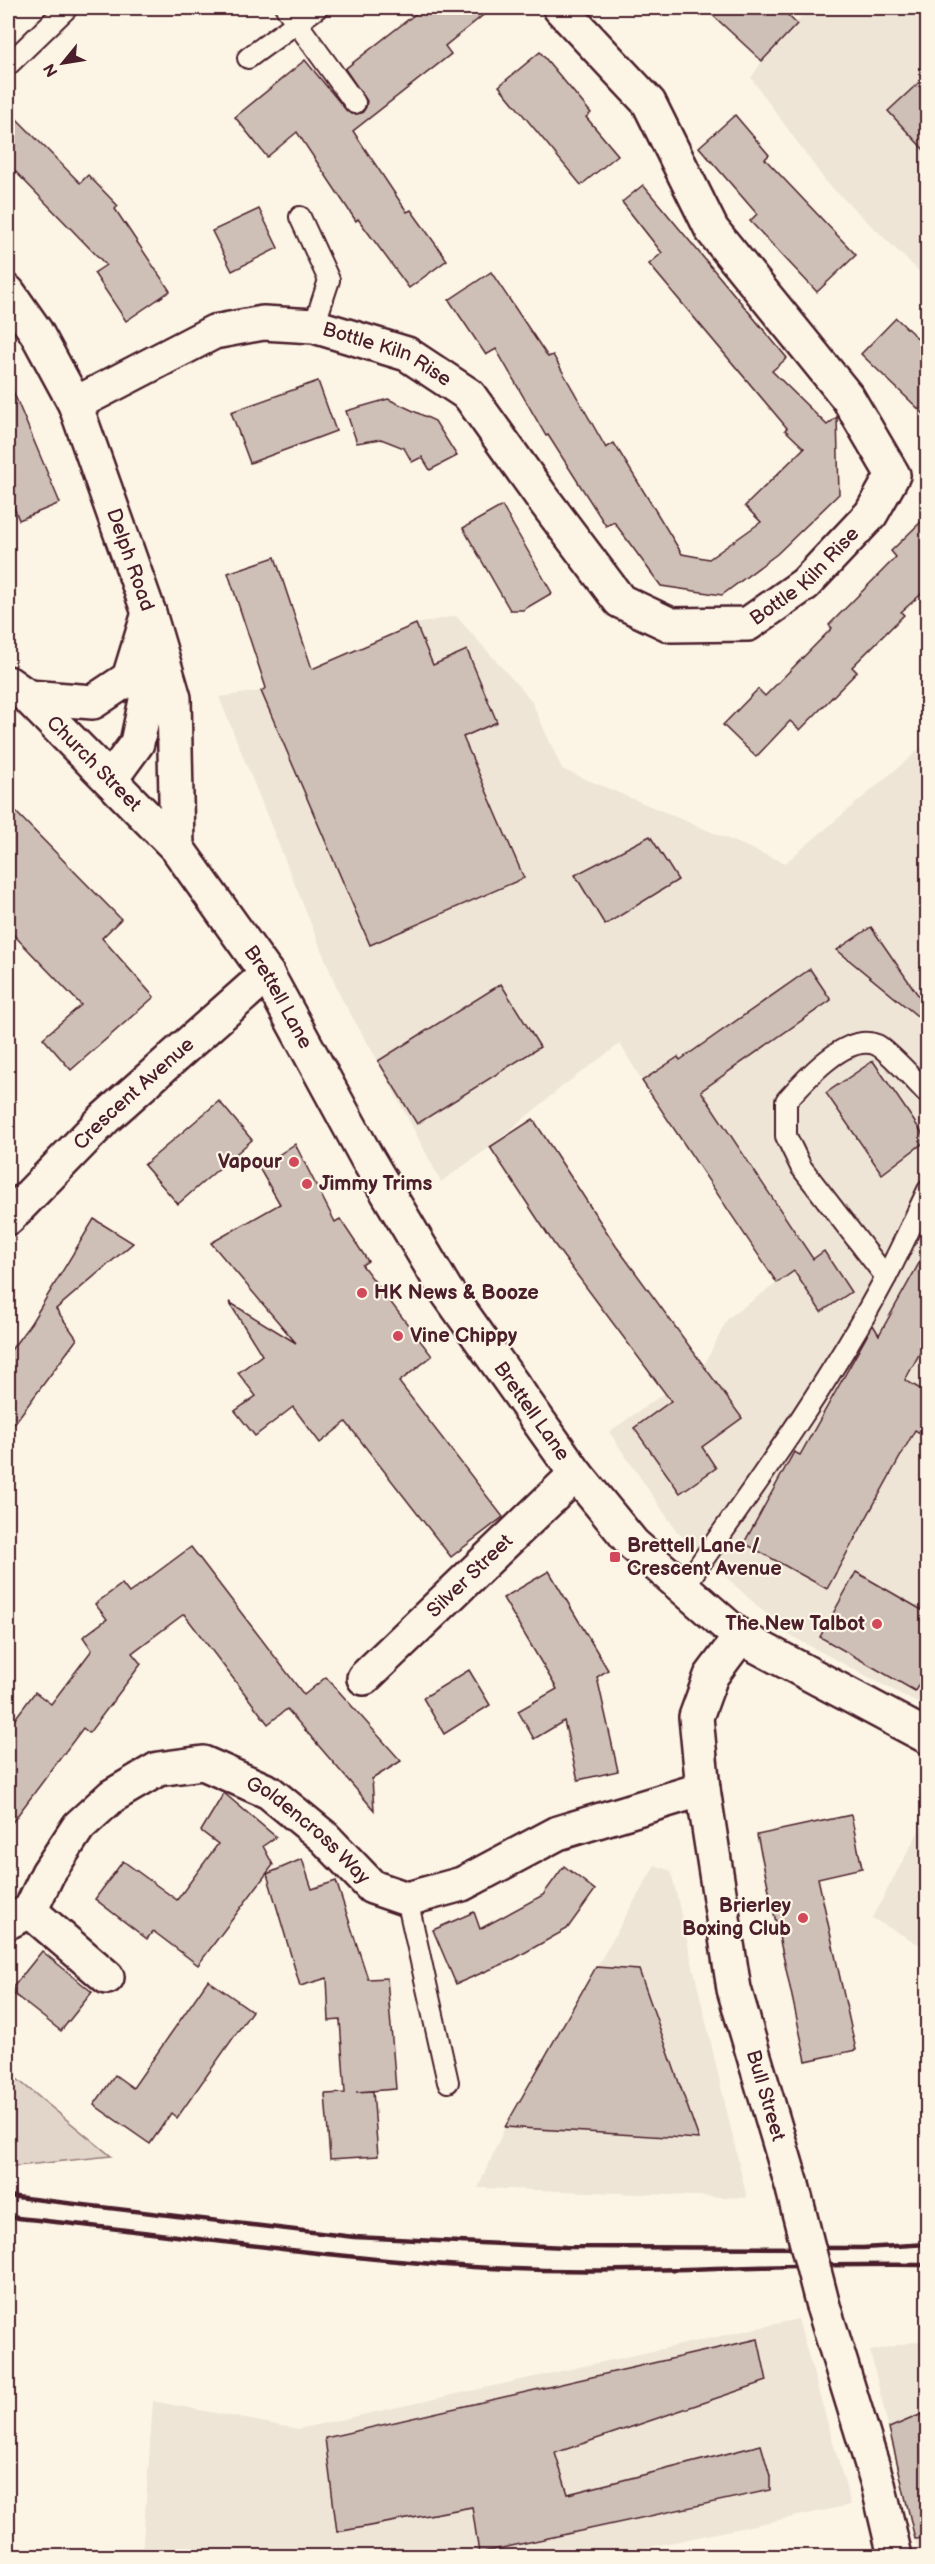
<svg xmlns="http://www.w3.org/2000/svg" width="935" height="2564" viewBox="0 0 935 2564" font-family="'Balsamiq Sans',sans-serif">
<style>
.built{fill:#eee5d7}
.green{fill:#e2d5ca;stroke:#967a7a;stroke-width:1.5}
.building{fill:#cfc0b7;stroke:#4a1f2b;stroke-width:1.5}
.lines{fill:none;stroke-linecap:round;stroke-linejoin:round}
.service-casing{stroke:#4a1f2b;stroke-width:24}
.minor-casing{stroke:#4a1f2b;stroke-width:38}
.secondary-casing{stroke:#4a1f2b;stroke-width:38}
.primary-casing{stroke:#4a1f2b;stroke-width:38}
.service{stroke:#fcf5e5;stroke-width:20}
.minor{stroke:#fcf5e5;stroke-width:33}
.secondary{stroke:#fcf5e5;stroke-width:33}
.primary{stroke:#fcf5e5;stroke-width:33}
.rail{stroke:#4a1f2b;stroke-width:4.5}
.minor-bridge-casing{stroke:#4a1f2b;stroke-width:38;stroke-linecap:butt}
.minor-bridge{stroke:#fcf5e5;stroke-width:33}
.poi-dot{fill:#d1495b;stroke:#fcf5e5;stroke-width:2}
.labels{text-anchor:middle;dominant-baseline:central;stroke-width:4.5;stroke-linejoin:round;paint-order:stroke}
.street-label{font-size:20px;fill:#4a1f2b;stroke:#fcf5e5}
.poi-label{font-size:20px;font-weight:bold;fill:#4a1f2b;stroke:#fcf5e5;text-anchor:start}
</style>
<rect width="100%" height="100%" fill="#fcf5e5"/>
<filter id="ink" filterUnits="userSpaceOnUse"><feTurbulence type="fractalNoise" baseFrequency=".0167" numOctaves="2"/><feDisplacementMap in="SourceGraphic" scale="12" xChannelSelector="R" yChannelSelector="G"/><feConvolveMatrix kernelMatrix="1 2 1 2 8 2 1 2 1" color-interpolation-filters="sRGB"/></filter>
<g filter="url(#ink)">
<g class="built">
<polygon points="809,8 927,8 927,279 826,182 751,78 762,61"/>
<polygon points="456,616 531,700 562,769 785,863 927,743 927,1708 789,1635 678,1533 609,1432 704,1365 728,1318 777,1283 642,1081 620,1044 564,1085 490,1147 441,1182 378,1061 340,996 219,697 261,691 416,624"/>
<polygon points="927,1816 928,1949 927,1949 872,1918"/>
<polygon points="655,1865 671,1871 747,2198 478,2188 505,2127"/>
<polygon points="798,2319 851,2505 607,2556 142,2556 153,2401 298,2429"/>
<polygon points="927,2339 927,2556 919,2556 870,2351"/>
</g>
<polygon class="green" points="8,2074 12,2075 111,2156 8,2167"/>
<g class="building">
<polygon points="423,8 492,8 445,46 451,54 353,131 407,212 411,210 447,260 409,288 358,219 356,221 297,132 267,157 235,117 305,60 346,110 351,114 362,113 366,107 367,101 345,69"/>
<polygon points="705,8 780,8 797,24 762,61"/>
<polygon points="540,52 591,113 586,117 618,155 581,185 499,86"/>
<polygon points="927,75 927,153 888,111"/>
<polygon points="8,110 80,183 88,175 118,206 115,209 170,291 126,321 94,273 106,265 8,164"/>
<polygon points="735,115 769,155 765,159 856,255 817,292 750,221 757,214 699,147"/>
<polygon points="643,185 787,358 772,371 827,425 837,417 839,494 777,554 722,595 661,586 614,522 606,526 548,435 546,436 496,349 486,355 449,300 491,272 548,357 553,355 606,448 614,443 682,554 709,559 761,522 745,506 804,448 785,430 787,428 649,264 662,253 622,202"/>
<polygon points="259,209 278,248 232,271 212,231"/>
<polygon points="896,318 927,347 927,417 861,354"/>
<polygon points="8,379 60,503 19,520 8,492"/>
<polygon points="318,381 336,431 250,463 231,412"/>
<polygon points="388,399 435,421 457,456 430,470 422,457 412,462 404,448 381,439 357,443 346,411"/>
<polygon points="502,506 552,593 523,610 510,610 463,528"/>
<polygon points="927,516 927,589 901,612 904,615 852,667 857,672 800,730 790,721 756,757 723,725 758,689 765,696 832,628 829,625 896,557 891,551"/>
<polygon points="275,557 312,669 416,624 433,665 467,650 497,722 463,737 524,878 370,945 261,691 266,688 228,573"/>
<polygon points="8,804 121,919 102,938 154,997 71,1070 43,1038 81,1005 8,929"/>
<polygon points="650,836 678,880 605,925 575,875"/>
<polygon points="871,927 927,1008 927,1024 837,950"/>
<polygon points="810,969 831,1000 701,1091 813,1259 824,1251 851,1292 821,1312 794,1271 777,1283 642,1081 678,1057 680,1060"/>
<polygon points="501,984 540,1047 417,1124 378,1061"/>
<polygon points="873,1061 927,1140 882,1174 826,1093"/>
<polygon points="219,1101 252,1140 178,1204 144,1165"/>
<polygon points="533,1119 616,1246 742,1418 702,1447 716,1468 680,1493 634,1428 671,1401 554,1244 490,1147"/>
<polygon points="295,1144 335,1222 340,1219 368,1261 362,1265 432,1356 399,1382 503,1517 451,1557 346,1422 320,1443 293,1407 255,1436 235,1411 256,1396 238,1373 262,1355 229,1302 296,1343 211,1243 280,1204 259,1168"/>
<polygon points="94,1219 133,1243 56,1309 77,1339 8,1432 8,1354 31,1323"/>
<polygon points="927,1249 927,1340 905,1380 927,1393 927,1437 915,1430 827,1589 744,1543 794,1452 800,1455 873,1325 879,1335"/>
<polygon points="191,1547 304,1695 326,1677 401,1761 372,1779 374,1810 287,1709 268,1724 184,1614 132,1653 141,1664 89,1733 83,1728 8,1828 8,1728 35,1692 51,1704 92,1650 83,1637 107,1619 95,1604 122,1584 129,1593"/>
<polygon points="549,1571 608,1670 597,1677 618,1771 578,1780 564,1721 534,1739 518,1711 557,1689 503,1598"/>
<polygon points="856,1572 927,1613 927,1669 915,1691 820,1637"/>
<polygon points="469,1670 490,1705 444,1734 423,1698"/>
<polygon points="224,1793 276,1837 263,1846 273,1865 198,1965 153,1931 147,1939 95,1899 123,1861 177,1900 218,1844 201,1831"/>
<polygon points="851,1815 862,1868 818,1878 856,2050 806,2061 757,1835"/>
<polygon points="302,1859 312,1889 336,1881 368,1979 387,1978 396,2089 356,2092 373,2091 378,2156 330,2159 325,2094 345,2093 340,2020 329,2021 327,1978 300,1986 267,1874"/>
<polygon points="564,1866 595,1890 567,1929 510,1961 456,1984 433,1930 474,1912 480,1929 543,1895"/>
<polygon points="42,1951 92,1992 61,2031 10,1991"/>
<polygon points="596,1967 639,1970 699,2139 505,2127"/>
<polygon points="208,1980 252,2011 177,2118 171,2113 150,2144 94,2105 115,2075 133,2088"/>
<polygon points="758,2339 767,2381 555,2453 568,2494 761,2445 770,2476 770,2490 479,2553 472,2507 337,2532 325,2438"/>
<polygon points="927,2412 927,2538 915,2539 889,2428"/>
</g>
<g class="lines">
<g class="service-casing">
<g id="service">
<polyline points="286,8 355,103"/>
<polyline points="248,58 317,8"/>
<polyline points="8,65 67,8"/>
<polyline points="300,217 329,280 314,326"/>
<path d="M 886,1277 L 801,1167 L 786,1136 L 786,1101 C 804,1081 846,1032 877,1045 C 889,1051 917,1083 928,1094"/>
<path d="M 683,1588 C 754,1487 828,1386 886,1277 C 901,1249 914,1219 928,1190"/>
<polyline points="407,1899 448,2082"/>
</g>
</g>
<g class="minor-casing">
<g id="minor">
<path id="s1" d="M 75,404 L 214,332 L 263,323 L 314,326 L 407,354 L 469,395 L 544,500 L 620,601 L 671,625 L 748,624 L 805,584 L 871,514 L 893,475 L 848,398 L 712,230 L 649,103 L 560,8"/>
<path id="s2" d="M 8,1218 L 105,1118 L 267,974"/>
<path id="s3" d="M 740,1637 L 711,1676 L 696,1717 L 703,1789 L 734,1989 L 792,2185"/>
<path id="s4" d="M 364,1678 L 576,1474"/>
<path id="s5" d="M 30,1911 L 48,1873 L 79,1826 L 112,1796 L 158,1769 L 203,1763 L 269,1792 L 324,1837 L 372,1887 L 407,1899 L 462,1884 L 558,1833 L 703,1789"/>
<polyline points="8,1922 30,1911 107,1977"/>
<polyline points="823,2306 878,2484 895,2556"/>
</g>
</g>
<g class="secondary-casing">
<g id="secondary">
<path id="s6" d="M 8,292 L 36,332 L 75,404 L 149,613 L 174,698 L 177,848"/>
</g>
</g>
<g class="primary-casing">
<g id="primary">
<path id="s7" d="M 8,683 L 28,697 L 177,848 L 267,974 L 367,1158 L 445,1289 L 576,1474 L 633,1544 L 740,1637 L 928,1737"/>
<polyline points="28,697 93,702 129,678 149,613"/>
<polyline points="110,780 137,743 157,648"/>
</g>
</g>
<use href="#service" class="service"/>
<use href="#minor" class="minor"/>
<use href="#secondary" class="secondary"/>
<use href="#primary" class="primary"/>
<g class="rail">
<polyline points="8,2196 354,2237 566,2247 863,2248 928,2244"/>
<path d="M 8,2217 C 163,2232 317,2257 473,2267 C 624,2277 776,2262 928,2265"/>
</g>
<g class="minor-bridge-casing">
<polyline id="minor-bridge" points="792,2185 823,2306"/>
</g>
<use href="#minor-bridge" class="minor-bridge"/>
</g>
</g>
<g class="poi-dot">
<circle cx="294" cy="1162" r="6"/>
<circle cx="307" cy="1184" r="6"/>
<circle cx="362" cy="1293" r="6"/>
<circle cx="398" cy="1336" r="6"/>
<rect x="609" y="1551" width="12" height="12" rx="3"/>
<circle cx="877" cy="1624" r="6"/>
<circle cx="803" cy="1918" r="6"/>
</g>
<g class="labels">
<g class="street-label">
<text stroke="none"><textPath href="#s1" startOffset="336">Bottle Kiln Rise</textPath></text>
<text stroke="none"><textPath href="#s6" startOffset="296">Delph Road</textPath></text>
<text stroke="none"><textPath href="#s1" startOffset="892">Bottle Kiln Rise</textPath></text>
<text stroke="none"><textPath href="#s7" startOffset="118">Church Street</textPath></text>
<text stroke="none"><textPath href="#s7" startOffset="417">Brettell Lane</textPath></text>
<text stroke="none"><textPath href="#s2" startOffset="177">Crescent Avenue</textPath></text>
<text stroke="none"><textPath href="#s7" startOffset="903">Brettell Lane</textPath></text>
<text stroke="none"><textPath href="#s4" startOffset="147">Silver Street</textPath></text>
<text stroke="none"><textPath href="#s5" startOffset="368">Goldencross Way</textPath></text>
<text stroke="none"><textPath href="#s3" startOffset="478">Bull Street</textPath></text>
</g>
<g class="poi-label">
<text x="282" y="1162" text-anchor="end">Vapour</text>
<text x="319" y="1184">Jimmy Trims</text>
<text x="374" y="1293">HK News &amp; Booze</text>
<text x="410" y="1336">Vine Chippy</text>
<text x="627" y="1546">Brettell Lane /<tspan x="627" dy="23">Crescent Avenue</tspan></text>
<text x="865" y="1624" text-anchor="end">The New Talbot</text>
<text x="791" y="1906" text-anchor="end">Brierley<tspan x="791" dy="23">Boxing Club</tspan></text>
</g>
</g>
<rect width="935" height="2564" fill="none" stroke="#fcf5e5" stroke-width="30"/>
<rect x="15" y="15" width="905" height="2534" fill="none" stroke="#4a1f2b" stroke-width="2" filter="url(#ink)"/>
<g transform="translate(63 63) rotate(240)" stroke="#fcf5e5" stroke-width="4.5" paint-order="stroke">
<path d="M0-4.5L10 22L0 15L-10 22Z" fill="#4a1f2b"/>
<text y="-9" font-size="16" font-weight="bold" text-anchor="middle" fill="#4a1f2b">N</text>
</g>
</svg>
